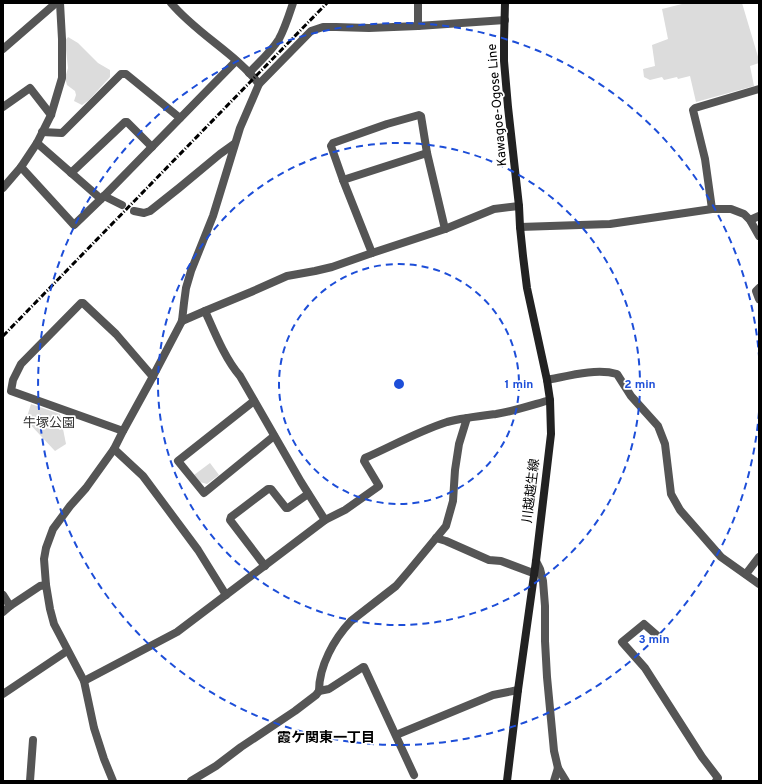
<svg xmlns="http://www.w3.org/2000/svg" width="762" height="784" viewBox="0 0 762 784" font-family="Overpass,'Noto Sans JP',sans-serif">
<style>
.green{fill:#dcdcdc}
.lines{fill:none;stroke-linecap:round;stroke-linejoin:round}
.minor{stroke:#555;stroke-width:8}
.secondary{stroke:#222;stroke-width:8}
.rail{stroke:#000;stroke-width:3;stroke-dasharray:6 2 1 2;stroke-linecap:butt}
.ring{fill:none;stroke:#1d4ed8;stroke-width:2;stroke-dasharray:7 5}
.labels{text-anchor:middle;dominant-baseline:central;stroke-width:3.5;stroke-linejoin:round;paint-order:stroke}
.street-label{font-size:13px;fill:#000;stroke:#fff}
.park-label{font-size:13px;fill:#333;stroke:#fff}
.neighbourhood-label{font-size:14px;font-weight:bold;fill:#000;stroke:#fff}
.centre{fill:#1d4ed8;stroke:#fff;stroke-width:2}
.ring-label{font-size:12px;text-anchor:middle;font-weight:bold;fill:#1d4ed8;stroke:#fff;stroke-width:3.5;stroke-linejoin:round;paint-order:stroke}
</style>
<rect width="100%" height="100%" fill="#fff"/>
<g class="green">
<polygon points="686,3 742,3 759,60 759,63 750,66 754,86 696,102 690,76 678,79 677,77 664,80 662,77 650,80 644,77 643,69 655,66 652,45 668,39 662,9"/>
<polygon points="68,37 78,43 98,63 110,70 110,77 89,100 82,105 74,101 76,95 75,91 67,85 65,78 68,68 65,41"/>
<polygon points="31,404 60,414 66,444 55,451 26,420"/>
<polygon points="210,463 219,475 207,484 200,482 194,475"/>
</g>
<g class="lines">
<g class="minor">
<polyline points="418,3 418,26"/>
<polyline points="3,49 56,3"/>
<path d="M 249,73 C 259,62 271,52 279,39 C 285,28 289,15 293,3"/>
<polyline points="259,84 311,31 323,27 336,27 369,28 418,26 505,20"/>
<polyline points="3,107 30,88 51,115"/>
<polyline points="42,132 62,133 121,74 126,74 180,118"/>
<polyline points="37,143 101,199"/>
<polyline points="21,167 74,225 101,199 236,61"/>
<polyline points="71,173 125,122 127,122 152,147"/>
<polyline points="343,180 427,153"/>
<polyline points="3,188 21,167 37,143 51,115 62,78 62,39 60,3"/>
<polyline points="104,196 122,205"/>
<polyline points="712,209 705,159 693,110 695,108 759,89"/>
<polyline points="134,211 144,213 150,211 179,188 220,154 234,144"/>
<polyline points="750,220 759,216"/>
<polyline points="520,227 610,224 712,209 731,209 744,214 750,220 759,236"/>
<polyline points="372,253 343,180 331,146 333,143 387,124 419,115 421,116 427,153 445,229"/>
<polyline points="759,288 756,291 759,299"/>
<path d="M 205,311 C 214,331 225,359 240,376 L 301,482 L 325,520 L 345,510 L 379,486 L 364,461 L 365,458 C 392,446 419,431 447,422 C 463,418 480,416 496,414 C 514,411 532,405 550,400"/>
<polyline points="182,321 205,311 251,292 287,276 315,271 332,267 372,253 445,229 494,209 519,206"/>
<path d="M 547,380 C 568,376 596,368 617,374 L 631,396 L 658,426 L 665,444 L 671,494 L 680,510 L 721,557 L 759,584"/>
<polyline points="254,401 178,461 204,493 274,436"/>
<polyline points="123,431 11,391 13,380 21,364 81,303 83,303 116,334 153,377"/>
<polyline points="114,449 143,476 198,550 226,595"/>
<polyline points="436,538 446,541 489,560 501,561 533,573"/>
<polyline points="536,561 540,569 543,581 545,606 545,641 547,677 554,751 558,768 554,781"/>
<polyline points="265,566 230,520 231,517 268,489 271,489 286,508 288,508 308,494"/>
<polyline points="746,574 759,557"/>
<polyline points="3,595 10,606"/>
<polyline points="3,612 10,606 40,586 46,585"/>
<polyline points="660,638 644,624 622,642 645,668 702,757 718,778 716,781"/>
<polyline points="84,681 177,632 325,520"/>
<path d="M 319,691 C 319,666 334,639 351,621 L 396,586 L 408,572 L 446,526 L 453,501 L 455,470 L 459,444 L 467,418"/>
<polyline points="3,694 67,651"/>
<polyline points="396,735 493,695 518,690"/>
<polyline points="558,768 566,781"/>
<polyline points="30,781 33,740"/>
<path d="M 113,781 L 104,759 L 94,728 L 84,681 L 54,624 L 50,609 L 46,585 L 44,559 L 46,548 L 53,529 L 70,506 L 86,488 L 114,449 L 123,431 L 151,380 L 182,321 L 184,303 L 186,288 L 191,271 L 213,216 L 240,128 L 259,84 C 235,53 197,34 171,3"/>
<polyline points="191,781 216,766 241,747 295,711 316,695 319,691 329,689 363,667 364,667 414,775"/>
</g>
<polyline class="secondary" points="505,3 504,40 504,61 508,107 519,206 520,227 523,256 527,288 547,380 550,400 551,434 536,561 518,690 507,781"/>
<polyline class="rail" points="3,336 327,3"/>
</g>
<g class="ring">
<circle cx="399" cy="384" r="120"/>
<circle cx="399" cy="384" r="241"/>
<path d="M759 412A361 361 0 1 1 759 356"/>
</g>
<g class="labels">
<g class="street-label">
<text transform="translate(498 105) rotate(-95)">Kawagoe-Ogose Line</text>
<text transform="translate(532 491) rotate(-83)">川越越生線</text>
</g>
<g class="park-label">
<text x="49" y="424">牛塚公園</text>
</g>
<g class="neighbourhood-label">
<text x="326" y="738">霞ケ関東一丁目</text>
</g>
</g>
<circle cx="399" cy="384" r="6" class="centre"/>
<g class="ring-label">
<text x="519" y="388">1 min</text>
<text x="640" y="388">2 min</text>
<text x="654" y="643">3 min</text>
</g>
<rect width="762" height="784" fill="none" stroke="#000000" stroke-width="8"/>
</svg>
